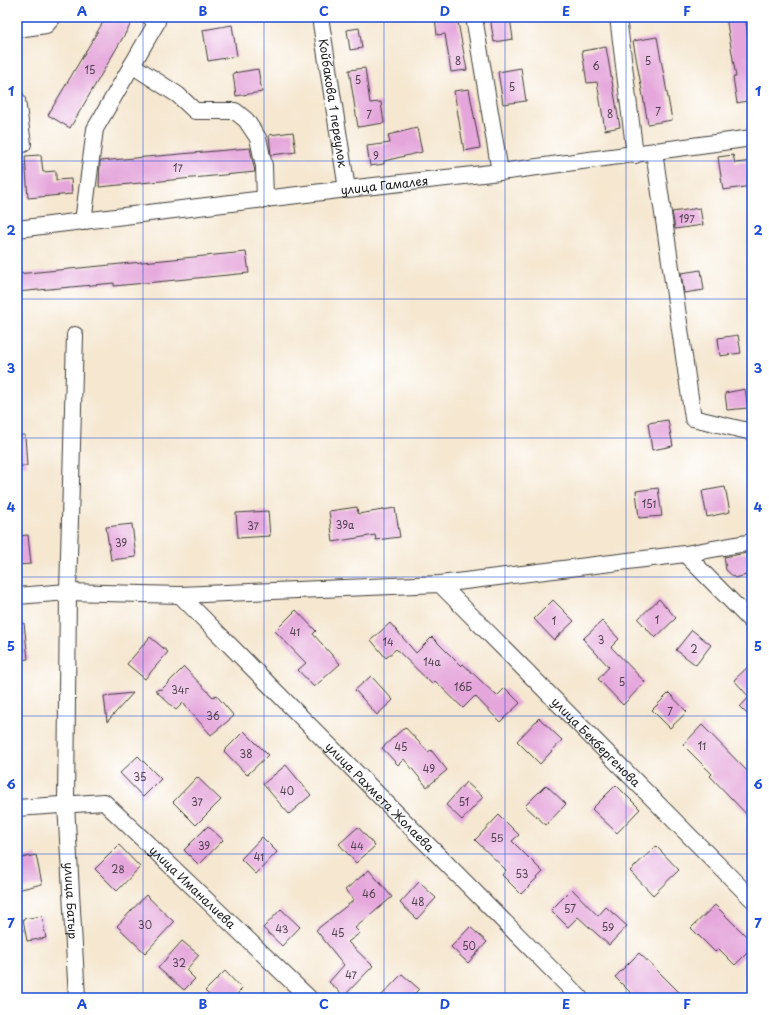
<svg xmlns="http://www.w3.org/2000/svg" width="769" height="1015" viewBox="0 0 769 1015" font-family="'Playpen Sans',sans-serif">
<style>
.building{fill:#e5a7db}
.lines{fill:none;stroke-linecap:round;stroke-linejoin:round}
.minor-casing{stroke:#3d3a37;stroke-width:18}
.minor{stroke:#fff;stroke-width:16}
.grid{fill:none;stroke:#1d4ed8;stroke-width:1;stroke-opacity:0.55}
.labels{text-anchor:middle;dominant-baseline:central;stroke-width:3;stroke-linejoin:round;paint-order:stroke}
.number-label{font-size:10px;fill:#4e3f4c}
.street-label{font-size:12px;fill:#1c1c1c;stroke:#fff}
.neatline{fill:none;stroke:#1d4ed8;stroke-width:1.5}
.grid-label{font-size:13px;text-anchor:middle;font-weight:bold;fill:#1d4ed8}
</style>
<rect width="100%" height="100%" fill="#fff"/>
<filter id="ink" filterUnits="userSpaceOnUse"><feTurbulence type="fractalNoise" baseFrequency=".025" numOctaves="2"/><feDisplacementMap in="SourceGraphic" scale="8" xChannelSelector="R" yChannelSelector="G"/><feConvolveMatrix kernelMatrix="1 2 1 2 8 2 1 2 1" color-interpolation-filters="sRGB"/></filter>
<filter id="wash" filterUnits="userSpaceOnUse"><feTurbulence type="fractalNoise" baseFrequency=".012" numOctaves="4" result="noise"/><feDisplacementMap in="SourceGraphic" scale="16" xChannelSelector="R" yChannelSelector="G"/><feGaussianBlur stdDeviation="0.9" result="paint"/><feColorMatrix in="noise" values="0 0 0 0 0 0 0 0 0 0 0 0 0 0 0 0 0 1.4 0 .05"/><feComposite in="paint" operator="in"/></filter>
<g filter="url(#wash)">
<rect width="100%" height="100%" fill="#f5e7d0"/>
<g id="blocks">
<g class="building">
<polygon points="106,17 122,17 132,22 70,128 48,115"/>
<polygon points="435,17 457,17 467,70 451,72 445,34 437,35"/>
<polygon points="490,17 510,17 513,39 494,42"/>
<polygon points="726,17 745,17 752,59 752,100 737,103 733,77 736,77"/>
<polygon points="232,25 237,56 208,61 203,30"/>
<polygon points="359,28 362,48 350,50 347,30"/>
<polygon points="657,37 672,120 648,124 633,41"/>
<polygon points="606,47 620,127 605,130 597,82 587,83 582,51"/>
<polygon points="365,68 370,103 381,102 384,123 358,127 349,70"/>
<polygon points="521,68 526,101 503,104 498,72"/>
<polygon points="258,69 262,92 236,96 233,73"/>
<polygon points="469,89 480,148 464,151 454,91"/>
<polygon points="417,128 422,152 384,161 384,164 370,166 367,146 390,143 388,135"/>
<polygon points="293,132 296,152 271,155 269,135"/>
<polygon points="250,148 255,172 99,187 100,161"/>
<polygon points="41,155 43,172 56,171 56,180 71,179 72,194 28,198 25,156"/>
<polygon points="733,155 735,163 752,161 752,186 723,190 718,157"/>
<polygon points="700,208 703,225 675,229 672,212"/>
<polygon points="246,252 249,273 114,286 114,283 17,292 17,274"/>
<polygon points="701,270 704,290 684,293 681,273"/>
<polygon points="738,335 741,353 720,356 718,338"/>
<polygon points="745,389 748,408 727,410 725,393"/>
<polygon points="668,420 673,446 652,450 648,423"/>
<polygon points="17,435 25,435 27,466 17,466"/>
<polygon points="725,487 730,512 707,517 702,491"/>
<polygon points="658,488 662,516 639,518 636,491"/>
<polygon points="357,507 358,514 395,508 400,537 376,540 375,535 333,542 329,511"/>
<polygon points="268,511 270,536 238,538 236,513"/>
<polygon points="132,524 136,557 111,560 106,527"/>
<polygon points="28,535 31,564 17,565 17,536"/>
<polygon points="747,553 751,574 735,578 726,570 724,557"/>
<polygon points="659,599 676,618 655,638 638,619"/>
<polygon points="553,600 574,621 554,640 534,619"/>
<polygon points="296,610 316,631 313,634 340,664 314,687 298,670 306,663 275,631"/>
<polygon points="602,621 619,639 611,647 645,682 623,705 598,679 609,667 583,639"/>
<polygon points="17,623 24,623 28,659 17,660"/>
<polygon points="390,623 416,653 432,637 461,666 463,664 497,696 505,688 520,703 500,722 475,696 463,708 435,681 432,684 396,649 386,658 371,640"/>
<polygon points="692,630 711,645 696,665 676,650"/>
<polygon points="150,637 168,652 145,679 127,664"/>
<polygon points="752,663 752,719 740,707 749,697 734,680"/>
<polygon points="184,667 213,697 216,695 234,716 211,735 183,703 176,710 155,690 162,689"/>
<polygon points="371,676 393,700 377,715 355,690"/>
<polygon points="133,693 107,722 104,696"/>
<polygon points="669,693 687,712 670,728 652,710"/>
<polygon points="539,718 562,740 540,764 517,741"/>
<polygon points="702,725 752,776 752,820 710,776 712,774 683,745"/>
<polygon points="405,727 428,752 431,750 447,770 427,787 404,759 398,765 382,748"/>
<polygon points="244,731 268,755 247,775 224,751"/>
<polygon points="138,756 161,779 143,797 120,773"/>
<polygon points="286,765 311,795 289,814 263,784"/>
<polygon points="197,777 221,800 196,825 173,802"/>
<polygon points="466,782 483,797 462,820 446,805"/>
<polygon points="546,785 566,804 546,825 525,806"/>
<polygon points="616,785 640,809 617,833 592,809"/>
<polygon points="499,815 519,835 512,841 543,872 521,894 502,875 506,870 475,840"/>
<polygon points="208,826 223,840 199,865 184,850"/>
<polygon points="358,827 375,846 356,863 339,844"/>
<polygon points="262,837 277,852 256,874 241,859"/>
<polygon points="119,845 140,867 117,891 95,869"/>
<polygon points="656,846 679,870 653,895 630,871"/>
<polygon points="36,855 42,884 17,890 17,859"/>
<polygon points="369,870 392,897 355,928 360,933 348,942 373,966 344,996 329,982 344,965 316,930 354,900 345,890"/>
<polygon points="419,882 436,898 417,919 400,903"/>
<polygon points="572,889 598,916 606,907 627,926 609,945 578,917 568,927 551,910"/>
<polygon points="146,895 174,922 145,953 117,926"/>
<polygon points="715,905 752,942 752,948 735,965 719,949 715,952 691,928"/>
<polygon points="281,909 300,927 282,946 263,928"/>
<polygon points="42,916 46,938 27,941 23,919"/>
<polygon points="470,927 487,942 468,963 451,947"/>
<polygon points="182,941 199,955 186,970 195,979 184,990 158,968"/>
<polygon points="639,953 660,973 685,998 636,998 615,977"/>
<polygon points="225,971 242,989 233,998 212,998 205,991"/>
<polygon points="402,974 419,989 410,998 379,998"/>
</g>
</g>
</g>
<g filter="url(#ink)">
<use href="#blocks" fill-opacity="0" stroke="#3d3a37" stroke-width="1"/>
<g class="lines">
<g class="minor-casing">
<g id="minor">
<path id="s1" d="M 320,17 L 347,189"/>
<polyline points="474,17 500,172"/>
<polyline points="618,17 635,155"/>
<polyline points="17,29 46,25 53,17"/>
<polyline points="132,65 178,95 195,111 235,111 246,120 258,138 264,166 265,200"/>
<polyline points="17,100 23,144"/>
<polyline points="654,152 693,418 752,432"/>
<polyline points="83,222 95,129 157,22 150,17"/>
<path id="s2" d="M 17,229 L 347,189 L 500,172 L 752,138"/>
<path id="s3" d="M 75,335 L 68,592 L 66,804 L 77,998"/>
<polyline points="685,554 752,542"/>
<path id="s4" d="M 440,584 L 752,899"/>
<path id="s5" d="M 180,595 L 580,998"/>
<polyline points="17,596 68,592 180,595 440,584 685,554 752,622"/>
<path id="s6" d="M 17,808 L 104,802 L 309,998"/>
</g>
</g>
<use href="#minor" class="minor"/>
</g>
</g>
<path class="grid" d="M 143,17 L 143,998M 264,17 L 264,998M 384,17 L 384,998M 505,17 L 505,998M 626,17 L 626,998M 17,161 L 752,161M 17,299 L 752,299M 17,438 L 752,438M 17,577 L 752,577M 17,716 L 752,716M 17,854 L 752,854"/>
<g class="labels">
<g class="number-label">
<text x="458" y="60">8</text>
<text x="648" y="60">5</text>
<text x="596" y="65">6</text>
<text x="90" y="69">15</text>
<text x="358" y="79">5</text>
<text x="512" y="86">5</text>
<text x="658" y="111">7</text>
<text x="610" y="113">8</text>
<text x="369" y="114">7</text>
<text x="376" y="155">9</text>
<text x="178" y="167">17</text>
<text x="687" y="218">197</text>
<text x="649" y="503">151</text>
<text x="345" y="524">39а</text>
<text x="253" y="525">37</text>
<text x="121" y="542">39</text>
<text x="657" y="619">1</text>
<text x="554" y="620">1</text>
<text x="295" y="631">41</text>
<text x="601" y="639">3</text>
<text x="388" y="641">14</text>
<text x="694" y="648">2</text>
<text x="432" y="661">14а</text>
<text x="622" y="681">5</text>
<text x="463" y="686">16Б</text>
<text x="180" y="689">34г</text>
<text x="670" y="711">7</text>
<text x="213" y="715">36</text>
<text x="702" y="745">11</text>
<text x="401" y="746">45</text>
<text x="246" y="753">38</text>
<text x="429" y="768">49</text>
<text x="140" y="776">35</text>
<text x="287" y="790">40</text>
<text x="197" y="801">37</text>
<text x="464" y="801">51</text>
<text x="497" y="837">55</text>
<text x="204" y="845">39</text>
<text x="357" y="845">44</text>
<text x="259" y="856">41</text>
<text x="118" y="868">28</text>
<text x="522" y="873">53</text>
<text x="369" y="893">46</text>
<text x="418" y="901">48</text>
<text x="570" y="908">57</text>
<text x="145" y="924">30</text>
<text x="608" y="926">59</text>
<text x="282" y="928">43</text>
<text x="338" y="932">45</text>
<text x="469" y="945">50</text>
<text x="179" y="962">32</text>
<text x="351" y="974">47</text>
</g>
<g class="street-label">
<text stroke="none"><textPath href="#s1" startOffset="87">Койбакова 1 переулок</textPath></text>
<text stroke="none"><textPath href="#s2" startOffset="370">улица Гамалея</textPath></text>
<text stroke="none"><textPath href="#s4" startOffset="222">улица Бекбергенова</textPath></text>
<text stroke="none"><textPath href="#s5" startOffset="284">улица Рахмета Жолаева</textPath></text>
<text stroke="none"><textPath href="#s6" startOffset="210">улица Иманалиева</textPath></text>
<text stroke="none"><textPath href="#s3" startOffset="566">улица Батыр</textPath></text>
</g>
</g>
<rect width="769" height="1015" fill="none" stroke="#fff" stroke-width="44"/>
<rect x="22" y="22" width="725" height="971" class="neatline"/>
<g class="grid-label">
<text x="82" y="16">A</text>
<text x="203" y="16">B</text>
<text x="324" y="16">C</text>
<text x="445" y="16">D</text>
<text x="566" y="16">E</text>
<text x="687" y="16">F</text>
<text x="11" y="96">1</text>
<text x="758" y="96">1</text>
<text x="11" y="235">2</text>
<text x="758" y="235">2</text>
<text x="11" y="373">3</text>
<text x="758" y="373">3</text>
<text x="11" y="512">4</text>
<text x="758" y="512">4</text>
<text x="11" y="651">5</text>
<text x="758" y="651">5</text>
<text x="11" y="789">6</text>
<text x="758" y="789">6</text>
<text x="11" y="928">7</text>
<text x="758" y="928">7</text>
<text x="82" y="1009">A</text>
<text x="203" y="1009">B</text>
<text x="324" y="1009">C</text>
<text x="445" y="1009">D</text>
<text x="566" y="1009">E</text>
<text x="687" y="1009">F</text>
</g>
</svg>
